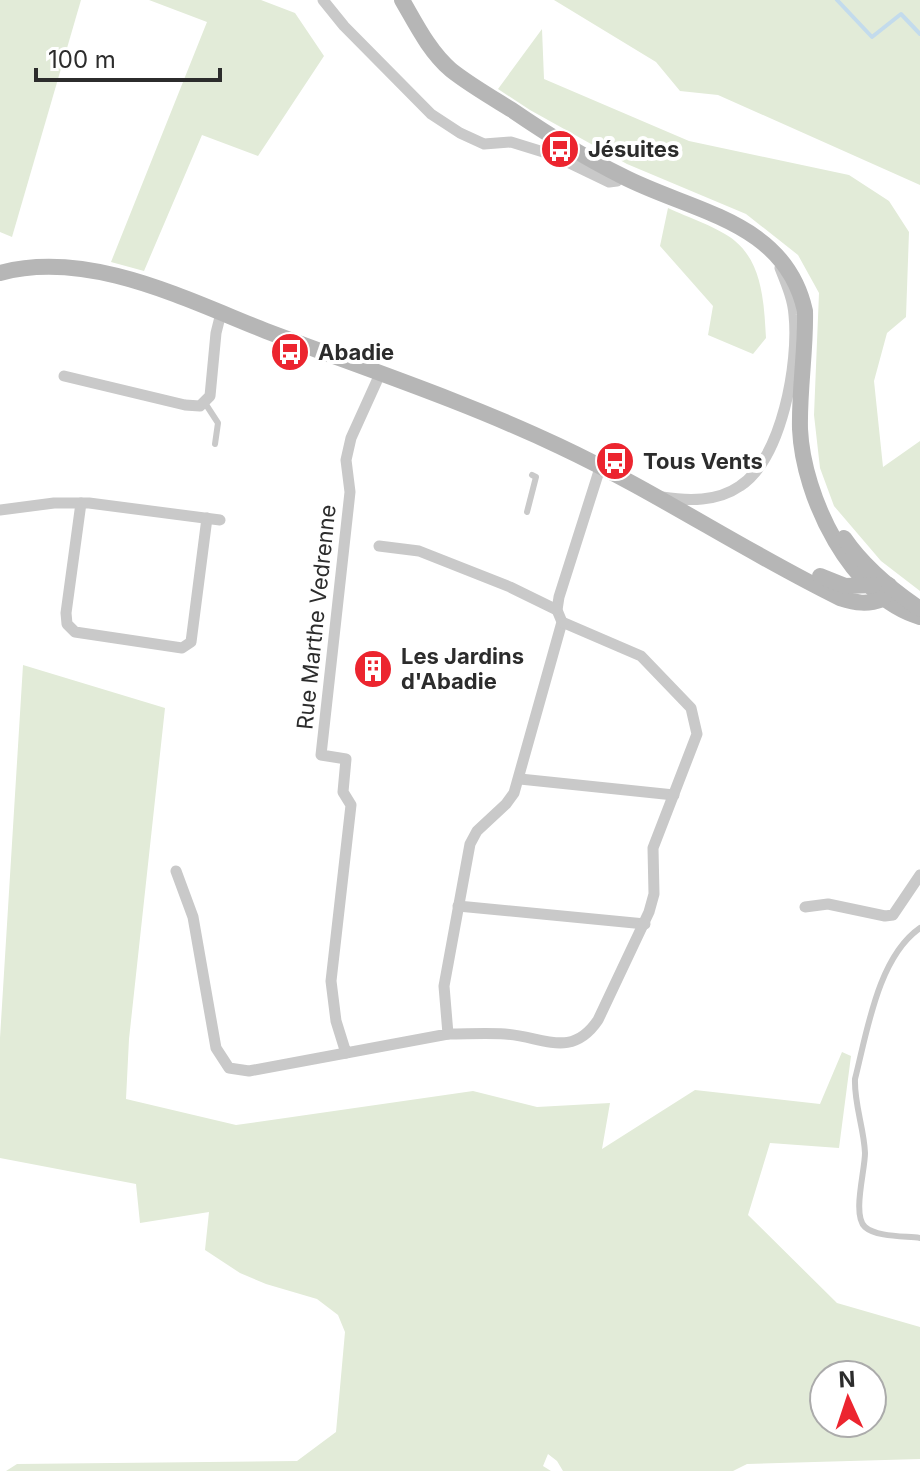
<svg xmlns="http://www.w3.org/2000/svg" width="920" height="1471" viewBox="0 0 920 1471" font-family="Inter,sans-serif">
<style>
.green{fill:#e2ebd8;fill-rule:evenodd}
.lines{fill:none;stroke-linecap:round;stroke-linejoin:round}
.stream{stroke:#c3dbec;stroke-width:4}
.lane{stroke:#c9c9c9;stroke-width:6}
.street{stroke:#c9c9c9;stroke-width:11}
.secondary{stroke:#b6b6b6;stroke-width:16}
.labels{text-anchor:middle;dominant-baseline:central;stroke-width:8;stroke-linejoin:round;paint-order:stroke}
.poi-label{font-size:22px;font-weight:bold;fill:#2c2c2c;stroke:#fff;text-anchor:start}
.street-label{font-size:22px;fill:#2c2c2c;stroke:#fff}
</style>
<rect width="100%" height="100%" fill="#fff"/>
<g class="green">
<polygon points="0,0 81,0 12,237 0,232"/>
<polygon points="149,0 261,0 295,13 324,56 258,156 202,135 144,271 111,262 207,22"/>
<polygon points="554,0 920,0 920,185 718,95 680,91 656,62"/>
<polygon points="542,29 544,79 689,141 849,175 889,201 909,232 906,317 887,333 874,381 883,467 920,441 920,591 881,561 834,506 820,468 814,415 819,293 798,255 746,214 627,164 530,110 498,89"/>
<path d="M 668,208 C 687,217 720,228 735,241 C 763,264 764,305 766,338 L 753,354 L 708,335 L 713,306 L 660,246 Z"/>
<path d="M 23,665 L 165,708 L 129,1039 L 126,1099 L 236,1125 L 473,1091 L 537,1107 L 610,1103 L 602,1149 L 695,1090 L 820,1104 L 842,1052 L 851,1056 L 839,1148 L 770,1143 L 748,1215 L 837,1303 L 920,1327 L 920,1459 L 747,1464 L 733,1471 L 563,1471 L 557,1461 L 548,1454 L 543,1466 L 551,1471 L 6,1471 L 17,1464 L 297,1461 L 336,1432 L 345,1332 L 338,1315 L 317,1299 L 266,1284 L 240,1273 L 205,1250 L 209,1212 L 140,1223 L 136,1184 L 0,1158 L 0,1038 ZM 824,1375 L 872,1375 L 872,1423 L 824,1423 Z"/>
</g>
<g class="lines">
<polyline class="stream" points="837,0 872,37 901,14 920,34"/>
<g class="lane">
<polyline points="205,403 218,423 215,444"/>
<polyline points="527,512 536,477 532,475"/>
<path d="M 920,928 C 878,957 867,1032 855,1079 C 854,1104 864,1128 865,1153 C 865,1171 852,1215 865,1227 C 876,1237 905,1236 920,1238"/>
</g>
<g class="street">
<polyline points="323,0 344,26 431,114 460,133 484,144 511,142 553,155 609,182 617,181 621,176"/>
<polyline points="380,374 351,438 346,460 350,492 321,755 346,759 343,792 351,805 331,981 336,1021 346,1053 448,1034 444,986 470,844 477,831 506,804 514,793 562,622 557,610 559,597 600,468"/>
<polyline points="64,376 185,405 200,406 210,396 216,333 221,313"/>
<path d="M 662,497 C 688,501 717,502 740,486 C 782,459 799,362 794,315 C 793,299 786,283 780,268"/>
<polyline points="81,503 66,613 67,624 75,632 182,648 191,642 207,518"/>
<polyline points="0,510 54,503 89,503 220,520"/>
<polyline points="379,546 419,551 510,587 557,610"/>
<polyline points="520,779 674,795"/>
<polyline points="176,871 193,917 216,1048 229,1068 249,1071 346,1053"/>
<polyline points="458,906 645,924"/>
<polyline points="805,907 828,904 885,916 893,915 920,875"/>
<path d="M 448,1034 C 467,1034 486,1033 505,1034 C 542,1036 571,1060 598,1020 L 649,912 L 654,894 L 653,848 L 697,734 L 691,708 L 641,656 L 562,622"/>
</g>
<g class="secondary">
<path d="M 402,0 C 416,24 429,51 451,70 C 470,85 491,97 512,110 C 547,134 584,157 622,176 C 691,212 785,220 805,311 C 806,350 799,389 800,429 C 803,497 851,597 920,617"/>
<path d="M 0,273 C 88,249 185,299 266,331 C 364,368 464,401 559,446 C 655,491 744,551 840,598 C 856,603 867,605 883,599 L 889,585"/>
<path d="M 844,538 C 863,566 892,590 920,609"/>
<polyline points="820,576 845,586 874,585"/>
</g>
</g>
<defs>
<g id="bus-disc" transform="scale(2)"><circle r="9.5" fill="#ec252f" stroke="#fff"/><path d="M-5-6H5V4H4V6H2V4H-2V6H-4V4H-5ZM-3.5-4V0h7V-4ZM-3.5 1.2v1.5H-2V1.2ZM2 1.2v1.5H3.5V1.2Z" fill="#fff"/></g>
<g id="building-disc" transform="scale(2)"><circle r="9.5" fill="#ec252f" stroke="#fff"/><path d="M-4-6H4V6H1V3H-1V6H-4ZM-2.5-4.3h1.7v1.8h-1.7ZM.8-4.3h1.7v1.8H.8ZM-2.5-1h1.7V.8h-1.7ZM.8-1h1.7V.8H.8Z" fill="#fff"/></g>
</defs>
<g fill-rule="evenodd">
<use href="#bus-disc" x="560" y="149"/>
<use href="#bus-disc" x="290" y="352"/>
<use href="#bus-disc" x="615" y="461"/>
<use href="#building-disc" x="373" y="669"/>
</g>
<g class="labels">
<g class="poi-label">
<text x="588" y="149">Jésuites</text>
<text x="318" y="352">Abadie</text>
<text x="643" y="461">Tous Vents</text>
<text x="401" y="656">Les Jardins<tspan x="401" dy="25">d'Abadie</tspan></text>
</g>
<g class="street-label">
<text transform="translate(316 617) rotate(-84)">Rue Marthe Vedrenne</text>
</g>
</g>
<g transform="translate(848 1399) rotate(357)"><circle r="38" fill="#ffffff" stroke="#ababab" stroke-width="2"/>
<path d="M0-6L14 30L0 20L-14 30Z" fill="#ec252f"/>
<text y="-12" font-size="22" font-weight="bold" text-anchor="middle" fill="#2c2c2c">N</text>
</g>
<path d="M36 68v12h184v-12" fill="none" stroke="#2c2c2c" stroke-width="4"/>
<text x="48" y="68" font-size="24" fill="#2c2c2c" stroke="#ffffff" stroke-width="6" paint-order="stroke">100 m</text>
</svg>
